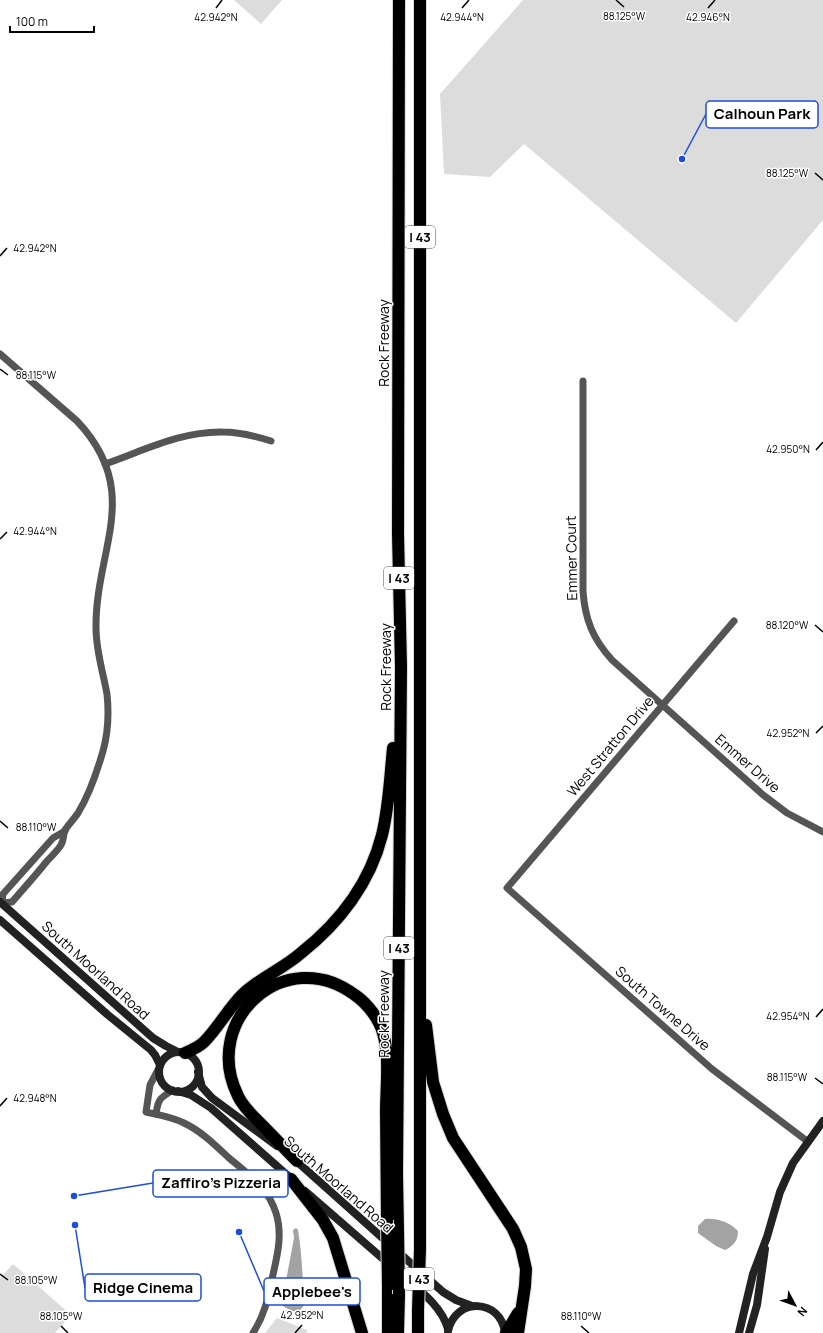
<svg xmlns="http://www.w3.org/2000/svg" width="823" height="1333" viewBox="0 0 823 1333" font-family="Manrope,sans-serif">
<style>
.green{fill:#dcdcdc}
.water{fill:#a3a3a3}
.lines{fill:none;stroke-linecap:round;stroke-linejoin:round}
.highway-casing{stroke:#dbdbdb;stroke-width:14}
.street{stroke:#555;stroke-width:7}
.secondary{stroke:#222;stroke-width:8}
.highway{stroke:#000;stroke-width:12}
.highway-bridge-casing{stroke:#dbdbdb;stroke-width:14;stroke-linecap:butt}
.highway-bridge{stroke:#000;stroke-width:12}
.ticks{fill:none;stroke:#000;stroke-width:1.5}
.labels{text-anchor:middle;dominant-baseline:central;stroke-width:3;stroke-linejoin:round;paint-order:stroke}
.shield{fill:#fff;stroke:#4c4c4c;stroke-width:1}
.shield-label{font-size:13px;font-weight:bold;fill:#000}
.street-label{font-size:14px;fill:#000;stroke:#fff}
.ticks-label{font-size:10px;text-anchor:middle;fill:#000;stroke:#fff;stroke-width:3;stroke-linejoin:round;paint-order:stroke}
.leader{fill:none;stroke:#1d4ed8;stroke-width:1.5}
.callout-dot{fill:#1d4ed8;stroke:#fff;stroke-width:1.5}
.callout{fill:#fff;stroke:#1d4ed8;stroke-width:1.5}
.callout-label{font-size:15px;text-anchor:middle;font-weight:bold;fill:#000}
</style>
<rect width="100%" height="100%" fill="#fff"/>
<g class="green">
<polygon points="234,0 282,0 261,24"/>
<polygon points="523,0 823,0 823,220 736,323 524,144 490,177 444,174 440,94"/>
<polygon points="13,1264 71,1315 55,1333 0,1333 0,1278"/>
<polygon points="277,1318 307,1330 307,1333 265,1333"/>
</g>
<g class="water">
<path d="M 705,1219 C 717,1218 729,1222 738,1231 C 738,1240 734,1246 725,1250 L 716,1246 L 698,1233 L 698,1226 Z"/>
<path d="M 296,1228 L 298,1230 C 301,1248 302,1265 303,1283 C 304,1290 307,1298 304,1305 C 299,1315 290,1311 283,1306 L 282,1302 L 294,1238 L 293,1230 Z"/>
</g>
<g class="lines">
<g class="highway-casing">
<g id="highway">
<polyline points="426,1025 433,1082 443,1114 453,1138 513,1229 521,1247 526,1269 525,1286 518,1333"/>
<path d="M 185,1053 C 192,1050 199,1047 204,1042 C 218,1028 228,1009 242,995 C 259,978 283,969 301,953 C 339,923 370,883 382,835 C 389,807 390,777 393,748"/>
<path d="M 297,1161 C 285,1149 273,1136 261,1124 C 253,1116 243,1107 238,1096 C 200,1019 286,943 355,995 C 368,1004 379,1019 383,1033 C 390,1057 386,1087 386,1112 C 386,1148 387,1184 387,1220"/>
<polyline points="291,1179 323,1220 333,1238 362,1333"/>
<polyline points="398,1230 397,1174 401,667 398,534 399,0"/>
<polyline points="420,1249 420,0"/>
<polyline points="388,1286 388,1333"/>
<polyline points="398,1333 399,1294"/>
<polyline points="418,1333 418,1310"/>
<polyline points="506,1333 518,1313"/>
</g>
</g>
<g class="street">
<path d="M 0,354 L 77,421 C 144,492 95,549 96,628 C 96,651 103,672 107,694 C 109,713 108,733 103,751 C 97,772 89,795 78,813 C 74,819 69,824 65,830 C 63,835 64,840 61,845 C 58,850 52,856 47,861 C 36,875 24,888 12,902 L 2,903"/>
<path d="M 583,381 L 583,591 C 585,620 593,639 612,660 L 762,794 L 787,813 L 823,832"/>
<path d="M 105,464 C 143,451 181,431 223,432 C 239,432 255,436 271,441"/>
<polyline points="734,621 507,888 712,1069 807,1141"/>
<polyline points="2,903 3,894 53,838 65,831"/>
<path d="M 159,1068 L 150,1085 L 146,1112 C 159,1115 172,1117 184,1123 C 201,1131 215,1145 229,1158 C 241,1168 253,1177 263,1189 C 269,1196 273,1204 276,1213 C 283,1235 277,1257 272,1279 C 268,1299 264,1316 253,1333"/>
<path d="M 156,1114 C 158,1099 160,1098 173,1090"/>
</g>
<g class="secondary">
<polyline points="0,902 153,1038 166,1046 178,1052"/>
<polyline points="0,920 108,1015 151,1050 155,1055 160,1065"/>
<circle cx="179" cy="1072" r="20"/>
<polyline points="198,1072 202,1087 212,1098 277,1146"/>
<polyline points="178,1091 191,1095 211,1108 295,1182"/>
<polyline points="293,1158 443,1292 456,1300 472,1306"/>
<polyline points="305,1191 389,1264"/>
<path d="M 397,1271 C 416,1288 441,1304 448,1329"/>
<path d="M 448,1331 C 455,1297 501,1298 505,1333"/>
<polyline points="739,1333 753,1274 767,1237 780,1192 793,1163 823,1121"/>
<polyline points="749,1333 757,1305 765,1249"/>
</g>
<use href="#highway" class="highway"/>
<g class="highway-bridge-casing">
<g id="highway-bridge">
<polyline points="387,1220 388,1286"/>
<polyline points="398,1230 399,1294"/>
<polyline points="418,1310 420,1249"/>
</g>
</g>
<use href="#highway-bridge" class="highway-bridge"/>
</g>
<path class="ticks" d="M 616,0 L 624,7M 216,8 L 222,0M 462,8 L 469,0M 708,8 L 715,0M 815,173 L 823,180M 0,256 L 7,248M 0,369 L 8,375M 816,450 L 823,442M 0,539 L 7,532M 815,625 L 823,632M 816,733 L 823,726M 0,821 L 8,828M 816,1017 L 823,1009M 815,1078 L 823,1084M 0,1106 L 7,1098M 0,1274 L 8,1280M 61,1326 L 68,1333M 581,1326 L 589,1333M 295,1333 L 302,1325"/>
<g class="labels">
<g class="shield">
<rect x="405" y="226" width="30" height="22" rx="3"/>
<rect x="384" y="567" width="30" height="22" rx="3"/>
<rect x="384" y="937" width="30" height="22" rx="3"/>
<rect x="404" y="1268" width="30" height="22" rx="3"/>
</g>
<g class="shield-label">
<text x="420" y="237">I 43</text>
<text x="399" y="578">I 43</text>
<text x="399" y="948">I 43</text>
<text x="419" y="1279">I 43</text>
</g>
<g class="street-label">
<text transform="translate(383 343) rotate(-90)">Rock Freeway</text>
<text transform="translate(571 558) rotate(-91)">Emmer Court</text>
<text transform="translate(385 667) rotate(-90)">Rock Freeway</text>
<text transform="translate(610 746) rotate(-50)">West Stratton Drive</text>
<text transform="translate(748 763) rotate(41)">Emmer Drive</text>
<text transform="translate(96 970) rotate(42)">South Moorland Road</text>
<text transform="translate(663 1008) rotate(41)">South Towne Drive</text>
<text transform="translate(383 1014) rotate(-90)">Rock Freeway</text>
<text transform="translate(339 1184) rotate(41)">South Moorland Road</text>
</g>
</g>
<g class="ticks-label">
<text x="624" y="20">88.125°W</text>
<text x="216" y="21">42.942°N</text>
<text x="462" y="21">42.944°N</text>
<text x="708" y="21">42.946°N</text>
<text x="787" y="177">88.125°W</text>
<text x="35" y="252">42.942°N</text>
<text x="36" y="379">88.115°W</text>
<text x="788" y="453">42.950°N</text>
<text x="35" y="535">42.944°N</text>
<text x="787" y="629">88.120°W</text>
<text x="788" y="737">42.952°N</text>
<text x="36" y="831">88.110°W</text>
<text x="788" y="1020">42.954°N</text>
<text x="787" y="1081">88.115°W</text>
<text x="35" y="1102">42.948°N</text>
<text x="36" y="1284">88.105°W</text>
<text x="302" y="1319">42.952°N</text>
<text x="61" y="1320">88.105°W</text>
<text x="581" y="1320">88.110°W</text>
</g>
<path class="leader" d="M682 159L706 114M74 1196L153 1183M75 1225L85 1288M239 1232L264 1291"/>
<g class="callout-dot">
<circle cx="682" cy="159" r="4"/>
<circle cx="74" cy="1196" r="4"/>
<circle cx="75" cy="1225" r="4"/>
<circle cx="239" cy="1232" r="4"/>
</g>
<g class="callout">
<rect x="706" y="101" width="112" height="27" rx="4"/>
<rect x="153" y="1170" width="135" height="27" rx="4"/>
<rect x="85" y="1274" width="116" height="27" rx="4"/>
<rect x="264" y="1278" width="96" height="27" rx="4"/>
</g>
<g class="callout-label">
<text x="762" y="119">Calhoun Park</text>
<text x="221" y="1188">Zaffiro's Pizzeria</text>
<text x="143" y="1293">Ridge Cinema</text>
<text x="312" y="1297">Applebee's</text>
</g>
<g transform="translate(795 1305) rotate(131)" stroke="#ffffff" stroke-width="3" paint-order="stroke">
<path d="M0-3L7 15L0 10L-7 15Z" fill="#000000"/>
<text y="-6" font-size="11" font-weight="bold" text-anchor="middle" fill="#000000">N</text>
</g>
<path d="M10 26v6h84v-6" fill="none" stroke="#000000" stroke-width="2"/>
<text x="16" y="26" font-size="12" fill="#000000" stroke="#ffffff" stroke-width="3" paint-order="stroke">100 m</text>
</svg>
